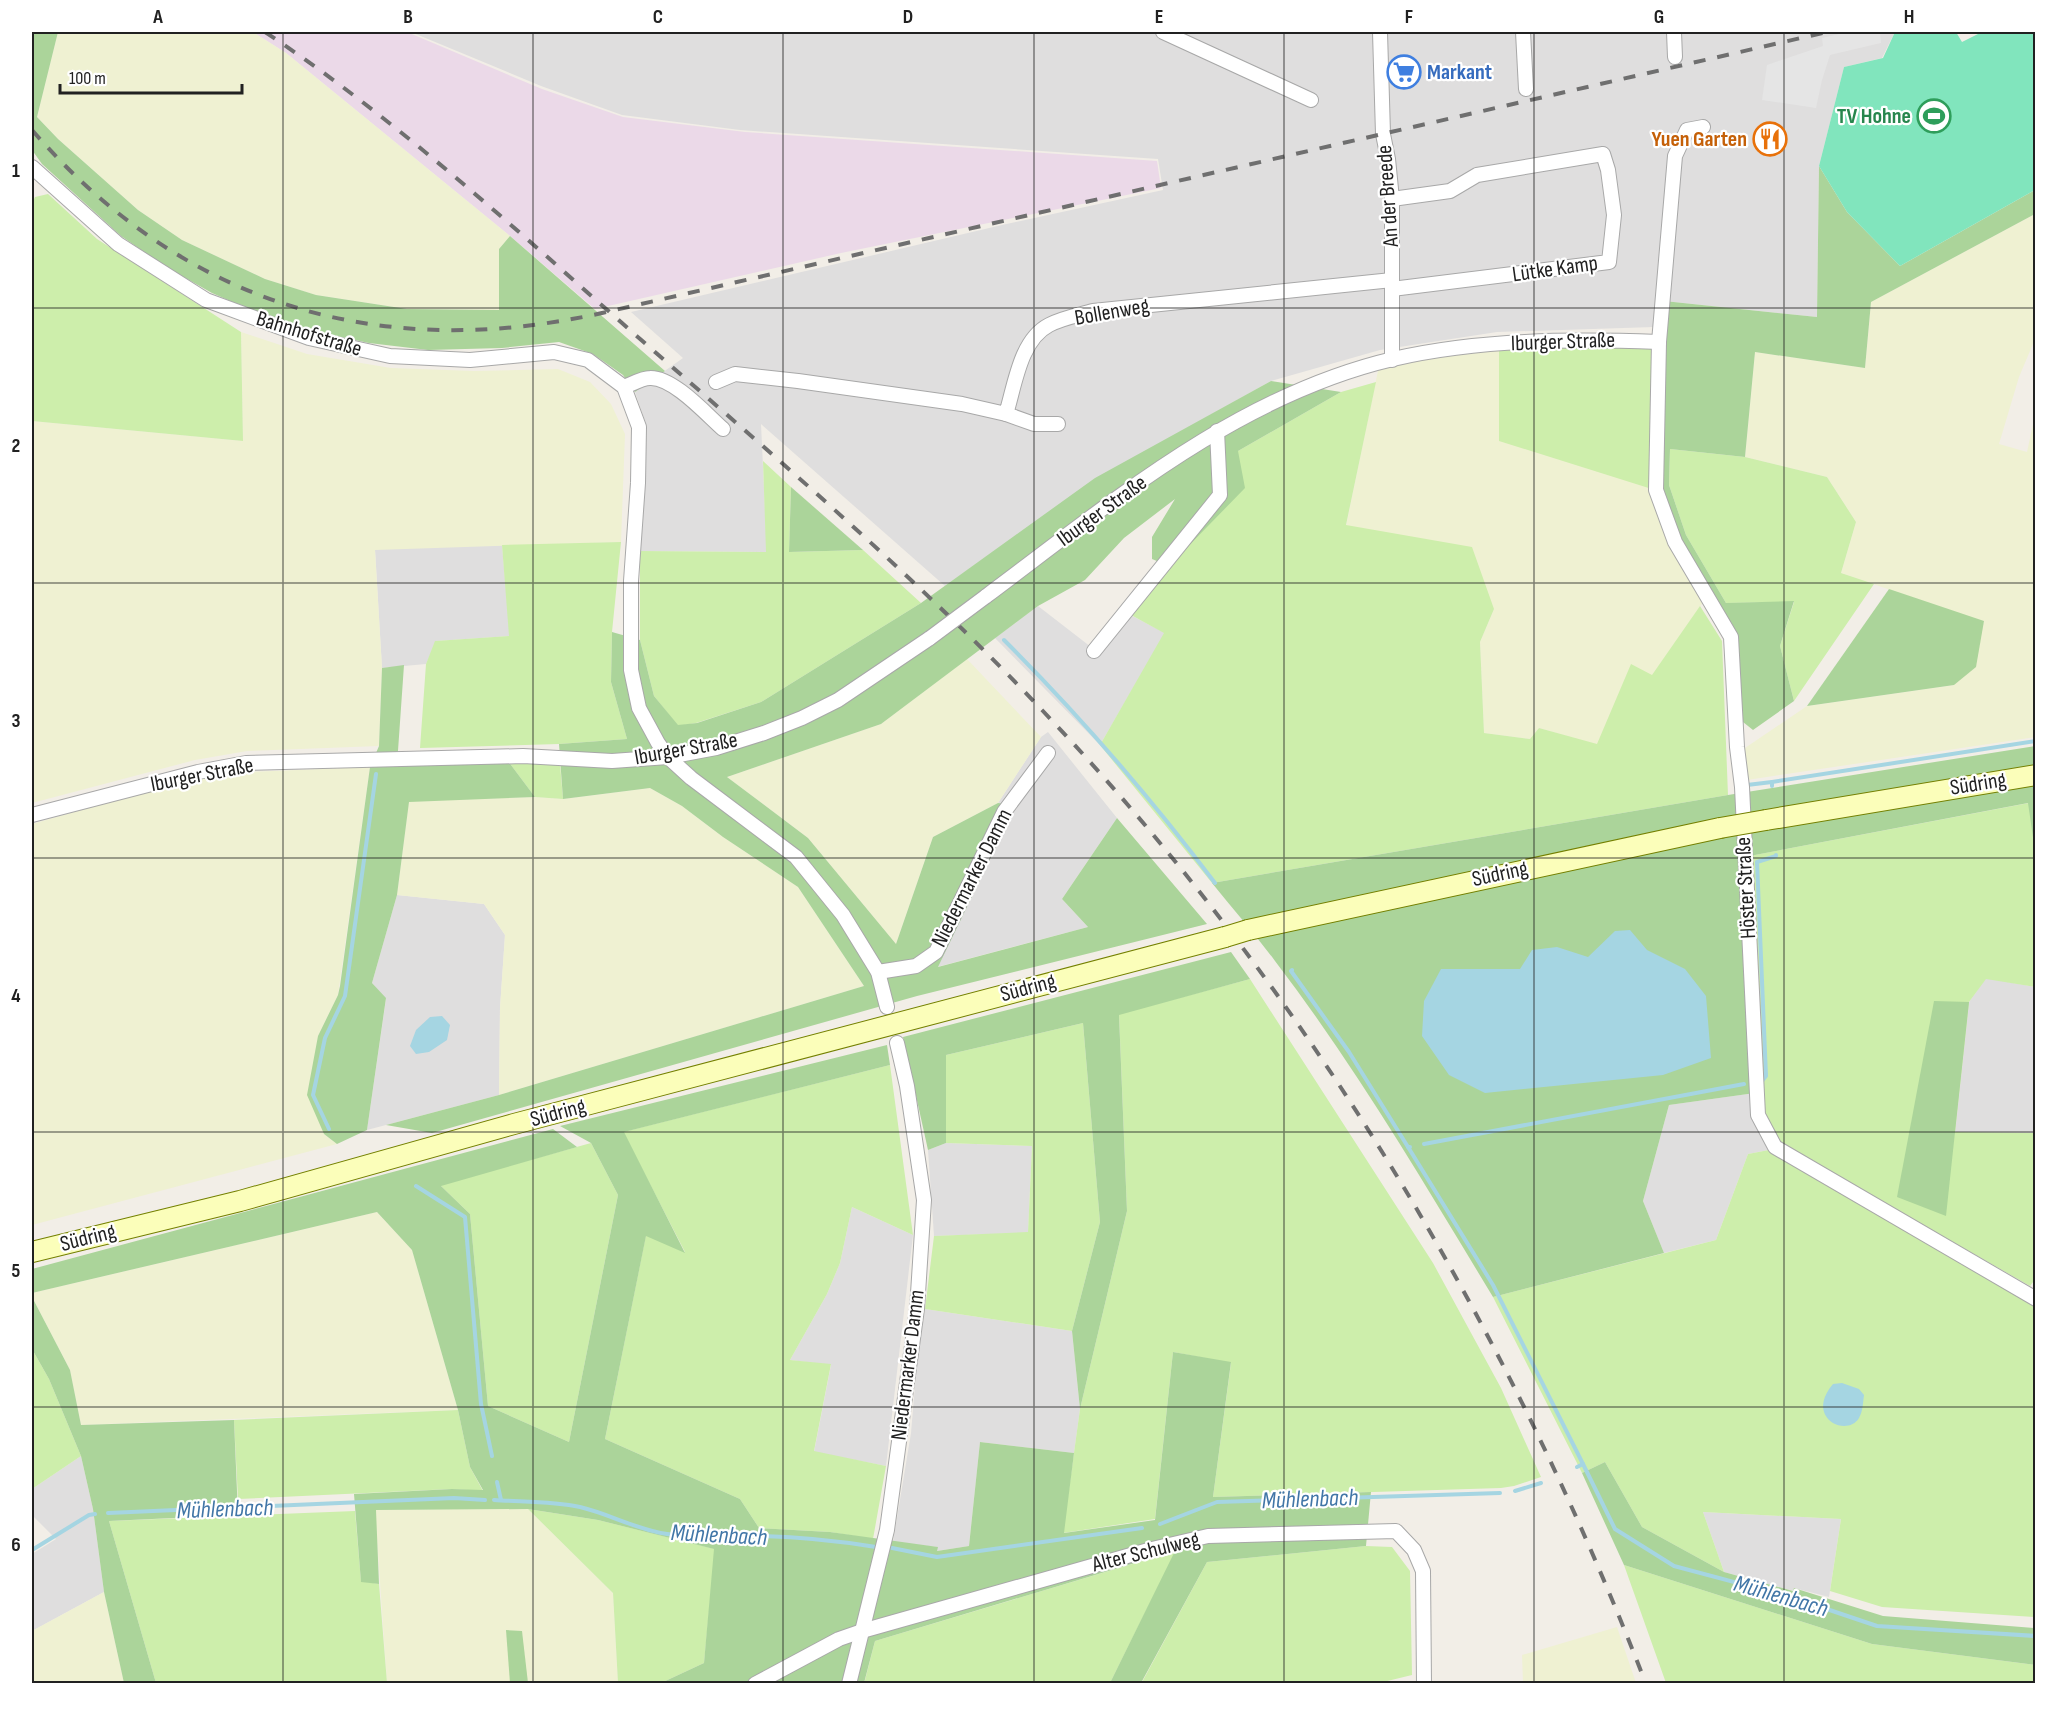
<svg xmlns="http://www.w3.org/2000/svg" width="2067" height="1715" viewBox="0 0 2067 1715" font-family="'Sofia Sans Condensed',sans-serif">
<style>
.residential{fill:#dfdede}
.industrial{fill:#ebd9e8}
.farmland{fill:#eff1d2}
.grass{fill:#cdeeab}
.forest{fill:#abd49a}
.pitch{fill:#81e5bd}
.parking{fill:#e5e5e5}
.water{fill:#a5d5e2}
.lines{fill:none;stroke-linecap:round;stroke-linejoin:round}
.stream{stroke:#a5d5e2;stroke-width:4}
.street-casing{stroke:#a8a8a8;stroke-width:16}
.secondary-casing{stroke:#748000;stroke-width:22}
.street{stroke:#fff;stroke-width:14}
.secondary{stroke:#fbfeba;stroke-width:20}
.rail{stroke:#6f6f6f;stroke-width:4;stroke-dasharray:12 12;stroke-linecap:butt}
.street-bridge-casing{stroke:#a8a8a8;stroke-width:16;stroke-linecap:butt}
.secondary-bridge-casing{stroke:#748000;stroke-width:22;stroke-linecap:butt}
.street-bridge{stroke:#fff;stroke-width:14}
.secondary-bridge{stroke:#fbfeba;stroke-width:20}
.grid{fill:none;stroke:#212121;stroke-width:1.5;stroke-opacity:0.55}
.labels{text-anchor:middle;dominant-baseline:central;stroke-width:4.5;stroke-linejoin:round;paint-order:stroke}
.shop-label{font-size:22px;font-weight:bold;fill:#366cbe;stroke:#fff;text-anchor:start}
.leisure-label{font-size:22px;font-weight:bold;fill:#27864d;stroke:#fff;text-anchor:end}
.food-label{font-size:22px;font-weight:bold;fill:#c56008;stroke:#fff;text-anchor:end}
.street-label{font-size:22px;fill:#212121;stroke:#fff}
.water-label{font-size:24px;font-style:italic;fill:#4176a7;stroke:#fff}
.neatline{fill:none;stroke:#212121;stroke-width:2}
.grid-label{font-size:20px;text-anchor:middle;font-weight:bold;fill:#212121}
</style>
<rect width="100%" height="100%" fill="#f2eee7"/>
<g class="residential">
<polygon points="411,32 1895,32 1882,58 1844,67 1819,166 1817,317 1664,301 1654,327 1497,332 1380,350 1271,381 1096,479 945,586 761,424 767,552 640,551 647,427 635,392 683,358 631,312 1002,225 1163,190 1158,159 740,130 622,115 541,86"/>
<polygon points="502,545 510,636 436,641 426,664 382,668 375,549"/>
<polygon points="1038,606 1091,647 1121,610 1165,633 1100,745 995,638"/>
<polygon points="1048,732 1117,818 1062,899 1088,927 937,967 1016,806 998,803 1041,737"/>
<polygon points="397,895 484,904 505,935 500,1008 499,1095 367,1130 386,999 372,983"/>
<polygon points="1986,978 2035,987 2035,1133 1955,1133 1969,1002"/>
<polygon points="1755,1093 1774,1149 1748,1154 1716,1240 1664,1253 1643,1201 1669,1105"/>
<polygon points="946,1143 1032,1146 1028,1233 934,1236 928,1150"/>
<polygon points="852,1207 913,1235 886,1466 814,1452 831,1365 790,1360 827,1294 840,1263"/>
<polygon points="925,1309 1072,1331 1080,1409 1074,1453 980,1442 969,1546 937,1551 937,1547 893,1542 911,1433 917,1362"/>
<polygon points="81,1456 93,1509 104,1592 32,1631 32,1554 56,1539 32,1515 32,1489"/>
<polygon points="1703,1512 1841,1519 1829,1597 1794,1588 1794,1591 1724,1572"/>
</g>
<polygon class="industrial" points="253,32 407,32 542,89 623,117 745,132 1157,161 1161,188 841,253 595,309 510,236 286,53"/>
<g class="farmland">
<polygon points="58,32 253,32 286,53 510,236 499,249 499,310 407,309 316,295 265,279 182,240 138,210 58,139 37,117"/>
<polygon points="2035,214 2035,339 2019,377 1999,444 2027,452 2035,415 2035,737 1747,780 1745,748 1807,706 1954,685 1984,622 1841,573 1856,522 1827,477 1745,457 1755,352 1865,368 1871,302"/>
<polygon points="241,332 307,354 391,368 474,371 558,369 590,382 611,404 625,434 621,542 375,550 382,668 379,746 247,751 195,760 32,803 32,421 243,441"/>
<polygon points="1499,345 1655,490 1706,598 1652,676 1631,665 1598,745 1539,728 1530,739 1484,733 1480,642 1494,609 1346,526 1380,361"/>
<polygon points="967,659 1041,737 998,803 933,837 896,944 808,838 727,777 881,724"/>
<polygon points="370,767 338,995 318,1036 324,1134 337,1144 32,1225 32,824 190,779 245,772"/>
<polygon points="650,788 682,806 723,837 798,887 864,986 499,1095 500,1008 505,935 484,904 397,895 409,801 535,797 563,799"/>
<polygon points="377,1212 412,1250 458,1410 81,1425 70,1370 32,1297 32,1293"/>
<polygon points="499,1508 528,1509 613,1593 618,1683 387,1683 375,1510"/>
<polygon points="104,1592 124,1683 32,1684 32,1631"/>
<polygon points="1617,1627 1636,1683 1523,1683 1522,1655"/>
</g>
<g class="grass">
<polygon points="48,194 97,239 241,332 243,441 32,421 32,204 35,197"/>
<polygon points="1499,345 1657,345 1655,490 1499,441"/>
<polygon points="1376,382 1346,525 1472,547 1494,609 1480,642 1484,733 1530,739 1539,728 1597,744 1631,664 1652,675 1700,606 1722,641 1728,795 1212,883 1100,745 1164,633 1131,615 1238,451 1341,392"/>
<polygon points="1670,449 1745,457 1827,477 1856,522 1841,573 1874,584 1794,701 1780,646 1794,602 1726,603 1686,535 1669,485"/>
<polygon points="763,461 791,487 789,552 863,550 921,603 761,702 696,723 678,726 654,696 640,640 640,551 766,552"/>
<polygon points="621,542 612,632 611,682 627,739 559,744 420,748 426,664 435,641 509,636 502,545"/>
<polygon points="508,761 560,764 563,799 535,797"/>
<polygon points="2029,803 2036,851 2035,987 1986,979 1969,1002 1955,1132 2035,1133 2036,1278 2030,1286 1781,1144 1763,1112 1749,856"/>
<polygon points="1250,979 1433,1263 1501,1388 1541,1477 1514,1486 1501,1488 1213,1497 1231,1363 1173,1352 1155,1519 1063,1533 1080,1409 1127,1211 1119,1014"/>
<polygon points="1083,1023 1100,1222 1072,1331 925,1309 934,1236 1028,1232 1032,1146 946,1143 946,1055"/>
<polygon points="890,1065 913,1235 852,1207 840,1263 827,1294 790,1360 831,1364 814,1451 886,1466 873,1539 830,1532 759,1528 740,1499 605,1439 646,1235 685,1252 623,1132"/>
<polygon points="591,1143 618,1195 569,1442 488,1406 470,1214 440,1185"/>
<polygon points="1774,1149 1934,1247 2035,1306 2035,1617 1882,1607 1830,1591 1841,1519 1703,1512 1724,1572 1642,1527 1605,1462 1582,1473 1493,1297 1716,1240 1748,1154"/>
<polygon points="32,1349 49,1379 81,1456 32,1489"/>
<polygon points="458,1410 470,1467 483,1491 452,1489 238,1499 234,1420"/>
<polygon points="528,1509 598,1520 715,1549 704,1663 661,1683 618,1683 613,1593"/>
<polygon points="355,1511 361,1581 379,1584 387,1683 156,1683 109,1521"/>
<polygon points="1366,1546 1392,1547 1410,1571 1412,1675 1375,1684 1141,1684 1207,1562"/>
<polygon points="1176,1551 1110,1683 864,1684 875,1641"/>
<polygon points="1624,1565 1872,1644 2035,1665 2035,1683 1666,1683"/>
</g>
<g class="forest">
<polygon points="32,32 58,32 37,117 58,139 138,210 182,240 265,279 316,295 407,309 499,310 499,249 510,236 665,371 635,392 623,375 593,354 559,342 502,348 428,350 369,343 313,331 260,314 212,293 166,267 121,236 42,164 32,150"/>
<polygon points="1819,166 1847,212 1900,266 2035,190 2035,214 1871,302 1865,368 1755,352 1745,457 1670,449 1669,485 1686,535 1726,603 1794,601 1780,646 1794,701 1753,730 1743,722 1737,636 1680,539 1661,487 1664,301 1817,317"/>
<polygon points="1271,381 1341,392 1238,451 1245,488 1169,566 1152,559 1152,537 1175,499 1124,538 1085,580 1038,606 881,724 727,777 808,838 896,944 933,837 998,803 1016,805 938,967 1088,927 1062,899 1117,818 1207,924 917,996 432,1133 386,1125 499,1095 864,986 798,887 723,837 682,806 650,788 563,799 559,744 627,739 611,682 612,632 640,640 654,696 678,725 697,723 761,702 921,603 1095,478"/>
<polygon points="791,487 863,550 789,552"/>
<polygon points="1889,589 1984,621 1976,667 1954,685 1807,706"/>
<polygon points="404,665 397,765 508,761 535,797 409,802 397,895 372,983 386,998 367,1130 337,1144 324,1134 307,1095 318,1036 338,995 340,986 370,767 379,746 382,668"/>
<path d="M 2035,746 L 2035,851 L 2028,803 L 1739,858 L 1755,1093 L 1669,1105 L 1643,1201 L 1664,1253 L 1493,1297 C 1424,1183 1356,1067 1275,961 C 1255,934 1233,909 1212,883 L 1728,795 Z"/>
<polygon points="1231,952 1250,979 1119,1015 1127,1211 1080,1409 1072,1331 1100,1222 1083,1023 946,1055 946,1143 928,1150 903,1037"/>
<polygon points="1934,1001 1969,1002 1946,1216 1897,1197"/>
<polygon points="887,1045 890,1065 624,1132 685,1253 646,1236 605,1439 740,1499 759,1528 830,1532 938,1547 937,1551 969,1546 980,1442 1074,1453 1064,1533 1155,1520 1173,1352 1231,1362 1213,1497 1371,1492 1366,1546 1207,1562 1141,1683 1110,1683 1175,1551 875,1641 864,1683 661,1683 704,1663 714,1549 598,1520 528,1509 376,1510 379,1584 361,1582 354,1494 452,1489 483,1490 470,1467 458,1410 412,1250 377,1212 32,1293 32,1269 553,1129 577,1147 441,1186 470,1214 488,1406 569,1442 618,1195 591,1143 560,1126"/>
<polygon points="32,1297 70,1370 81,1425 234,1420 238,1515 109,1521 156,1683 124,1683 104,1592 93,1509 81,1456 49,1379 32,1349"/>
<polygon points="1605,1462 1642,1527 1724,1572 1793,1591 1794,1588 1883,1616 2035,1628 2035,1665 1872,1644 1624,1565 1582,1473"/>
<polygon points="506,1630 522,1631 528,1683 510,1683"/>
</g>
<polygon class="pitch" points="1895,32 1956,32 1962,42 1982,32 2036,32 2035,190 1900,266 1847,212 1819,166 1844,67 1883,58"/>
<polygon class="parking" points="1848,32 1880,32 1881,43 1830,55 1822,80 1816,108 1762,100 1767,65 1823,46 1822,38"/>
<g class="water">
<polygon points="1630,930 1647,950 1685,969 1706,996 1711,1058 1663,1075 1485,1093 1449,1075 1422,1036 1424,1001 1441,969 1520,969 1532,950 1557,947 1588,957 1615,931"/>
<polygon points="442,1016 450,1025 447,1040 429,1052 416,1054 410,1046 416,1030 430,1017"/>
<path d="M 1842,1383 L 1859,1389 L 1864,1395 C 1863,1402 1863,1411 1859,1418 C 1847,1438 1804,1418 1833,1384 Z"/>
</g>
<g class="lines">
<g class="stream">
<path d="M 1004,640 C 1080,716 1150,797 1215,883"/>
<polyline points="1747,785 1772,782"/>
<polyline points="1772,786 1772,782 2036,741"/>
<polyline points="1292,970 1291,971 1349,1052 1408,1147"/>
<polyline points="1762,1081 1766,1076 1757,862 1776,856 1776,855"/>
<polyline points="329,1129 313,1095 325,1038 345,996 376,774"/>
<polyline points="1424,1144 1744,1084"/>
<polyline points="1410,1147 1408,1147 1493,1285 1583,1464"/>
<polyline points="416,1186 465,1217 481,1404 492,1456"/>
<polyline points="1577,1467 1583,1464 1615,1529 1674,1566 1794,1598 1877,1626 2036,1636"/>
<polyline points="497,1482 501,1500"/>
<polyline points="1515,1491 1541,1483"/>
<path d="M 494,1500 C 523,1502 552,1501 580,1507 C 610,1514 637,1530 667,1534 C 699,1539 731,1535 763,1536 C 801,1537 839,1541 876,1547"/>
<polyline points="108,1513 454,1498 485,1500"/>
<polyline points="1160,1524 1217,1502 1500,1493"/>
<polyline points="892,1548 937,1557 1142,1528"/>
<polyline points="32,1550 89,1515 95,1514"/>
</g>
<g class="street-casing">
<g id="street">
<polyline points="1163,32 1311,100"/>
<polyline points="1380,32 1383,134 1388,159 1392,199 1392,360"/>
<polyline points="1523,32 1526,89"/>
<polyline points="1674,32 1675,57"/>
<polyline points="1703,127 1687,130 1675,156 1659,342 1656,490 1675,542 1731,637 1737,747 1742,787 1758,1115 1775,1147 2036,1299"/>
<polyline points="32,167 118,244 206,300 309,338 390,356 470,360 554,352 588,360 624,387 639,427 638,483 631,581 631,670 639,708 658,743 668,757 691,778 796,857 843,915 878,972 887,1007"/>
<polyline points="1392,289 1609,262 1614,215 1608,170 1603,154 1477,175 1450,191 1392,199"/>
<path d="M 716,382 L 735,374 L 798,381 L 962,404 L 1006,414 C 1015,385 1020,340 1049,325 C 1062,318 1079,315 1093,311 L 1392,280"/>
<path d="M 624,387 C 632,384 642,378 650,378 C 673,377 706,414 723,429"/>
<polyline points="1006,414 1034,424 1058,424"/>
<path d="M 985,597 C 1111,503 1236,396 1393,359 C 1480,339 1570,339 1659,342"/>
<polyline points="1094,651 1220,495 1217,431"/>
<polyline points="32,815 198,772 246,763 523,756 612,761 668,757 716,748 764,733 802,718 838,700 930,638"/>
<polyline points="878,972 916,966 936,952 1004,812 1048,753"/>
<polyline points="755,1684 839,1639 862,1631 1152,1549 1208,1536 1396,1531 1414,1550 1423,1571 1424,1684"/>
<polyline points="849,1684 887,1530 917,1309 924,1200 907,1086 897,1043"/>
</g>
</g>
<g class="secondary-casing">
<g id="secondary">
<polyline points="1766,820 2036,775"/>
<polyline points="1248,930 1720,828"/>
<polyline points="32,1252 240,1201 514,1124 1225,937"/>
</g>
</g>
<use href="#street" class="street"/>
<use href="#secondary" class="secondary"/>
<g class="rail">
<path d="M 265,32 C 405,125 529,242 655,352 C 788,468 921,582 1042,710 C 1308,990 1507,1325 1646,1684"/>
<path d="M 32,130 C 183,304 377,363 602,313 L 1827,32"/>
</g>
<g class="street-bridge-casing">
<polyline id="street-bridge" points="930,638 985,597"/>
</g>
<g class="secondary-bridge-casing">
<g id="secondary-bridge">
<polyline points="1720,828 1766,820"/>
<polyline points="1225,937 1248,930"/>
</g>
</g>
<use href="#street-bridge" class="street-bridge"/>
<use href="#secondary-bridge" class="secondary-bridge"/>
</g>
<path class="grid" d="M 283,32 L 283,1684M 533,32 L 533,1684M 783,32 L 783,1684M 1034,32 L 1034,1684M 1284,32 L 1284,1684M 1534,32 L 1534,1684M 1784,32 L 1784,1684M 32,308 L 2036,308M 32,583 L 2036,583M 32,858 L 2036,858M 32,1132 L 2036,1132M 32,1407 L 2036,1407"/>
<defs>
<g id="supermarket-ring" transform="scale(1.725)"><circle r="9.5" fill="#fff" stroke="#3f7fe0" stroke-width="1.5"/><path d="M-6-5.5h2.5l.6 2H6L4.5 2H-2.5L-4.4-4H-6ZM-1.5 3.2a1.3 1.3 0 1 0 .1 0ZM3 3.2a1.3 1.3 0 1 0 .1 0Z" fill="#3f7fe0"/></g>
<g id="stadium-ring" transform="scale(1.725)"><circle r="9.5" fill="#fff" stroke="#2e9e5b" stroke-width="1.5"/><path d="M0-5a6.5 5 0 1 0 0 10a6.5 5 0 1 0 0-10ZM-3.5-1.8h7v3.6h-7Z" fill="#2e9e5b"/></g>
<g id="restaurant-ring" transform="scale(1.725)"><circle r="9.5" fill="#fff" stroke="#e8710a" stroke-width="1.5"/><path d="M-5-6h1v4h1v-4h1v4h1v-4h1v5L-1.5 .5V6h-2V.5L-5-1ZM5-6V6H3V1.5H1.5Q1.5-4 5-6Z" fill="#e8710a"/></g>
</defs>
<g fill-rule="evenodd">
<use href="#supermarket-ring" x="1404" y="72"/>
<use href="#stadium-ring" x="1934" y="116"/>
<use href="#restaurant-ring" x="1770" y="139"/>
</g>
<g class="labels">
<g class="shop-label">
<text x="1427" y="72">Markant</text>
</g>
<g class="leisure-label">
<text x="1911" y="116">TV Hohne</text>
</g>
<g class="food-label">
<text x="1747" y="139">Yuen Garten</text>
</g>
<g class="street-label">
<text transform="translate(1388 196) rotate(-94)">An der Breede</text>
<text transform="translate(1555 269) rotate(-8)">Lütke Kamp</text>
<text transform="translate(1112 312) rotate(-10)">Bollenweg</text>
<text transform="translate(309 334) rotate(17)">Bahnhofstraße</text>
<text transform="translate(1563 342) rotate(-2)">Iburger Straße</text>
<text transform="translate(1102 511) rotate(-36)">Iburger Straße</text>
<text transform="translate(686 749) rotate(-10)">Iburger Straße</text>
<text transform="translate(202 775) rotate(-11)">Iburger Straße</text>
<text transform="translate(1978 784) rotate(-9)">Südring</text>
<text transform="translate(1500 874) rotate(-12)">Südring</text>
<text transform="translate(972 878) rotate(-63)">Niedermarker Damm</text>
<text transform="translate(1746 888) rotate(-93)">Höster Straße</text>
<text transform="translate(1028 988) rotate(-15)">Südring</text>
<text transform="translate(558 1113) rotate(-15)">Südring</text>
<text transform="translate(88 1238) rotate(-14)">Südring</text>
<text transform="translate(908 1365) rotate(-83)">Niedermarker Damm</text>
<text transform="translate(1146 1552) rotate(-14)">Alter Schulweg</text>
</g>
<g class="water-label">
<text transform="translate(1310 1499) rotate(-2)">Mühlenbach</text>
<text transform="translate(225 1509) rotate(-2)">Mühlenbach</text>
<text transform="translate(719 1535) rotate(3)">Mühlenbach</text>
<text transform="translate(1781 1596) rotate(16)">Mühlenbach</text>
</g>
</g>
<rect width="2067" height="1715" fill="none" stroke="#ffffff" stroke-width="66"/>
<path d="M60 84v9h182v-9" fill="none" stroke="#212121" stroke-width="3"/>
<text x="69" y="84" font-size="18" fill="#212121" stroke="#ffffff" stroke-width="4.5" paint-order="stroke">100 m</text>
<rect x="33" y="33" width="2001" height="1649" class="neatline"/>
<g class="grid-label">
<text x="158" y="23">A</text>
<text x="408" y="23">B</text>
<text x="658" y="23">C</text>
<text x="908" y="23">D</text>
<text x="1159" y="23">E</text>
<text x="1409" y="23">F</text>
<text x="1659" y="23">G</text>
<text x="1909" y="23">H</text>
<text x="16" y="177">1</text>
<text x="16" y="452">2</text>
<text x="16" y="727">3</text>
<text x="16" y="1002">4</text>
<text x="16" y="1277">5</text>
<text x="16" y="1551">6</text>
</g>
</svg>
